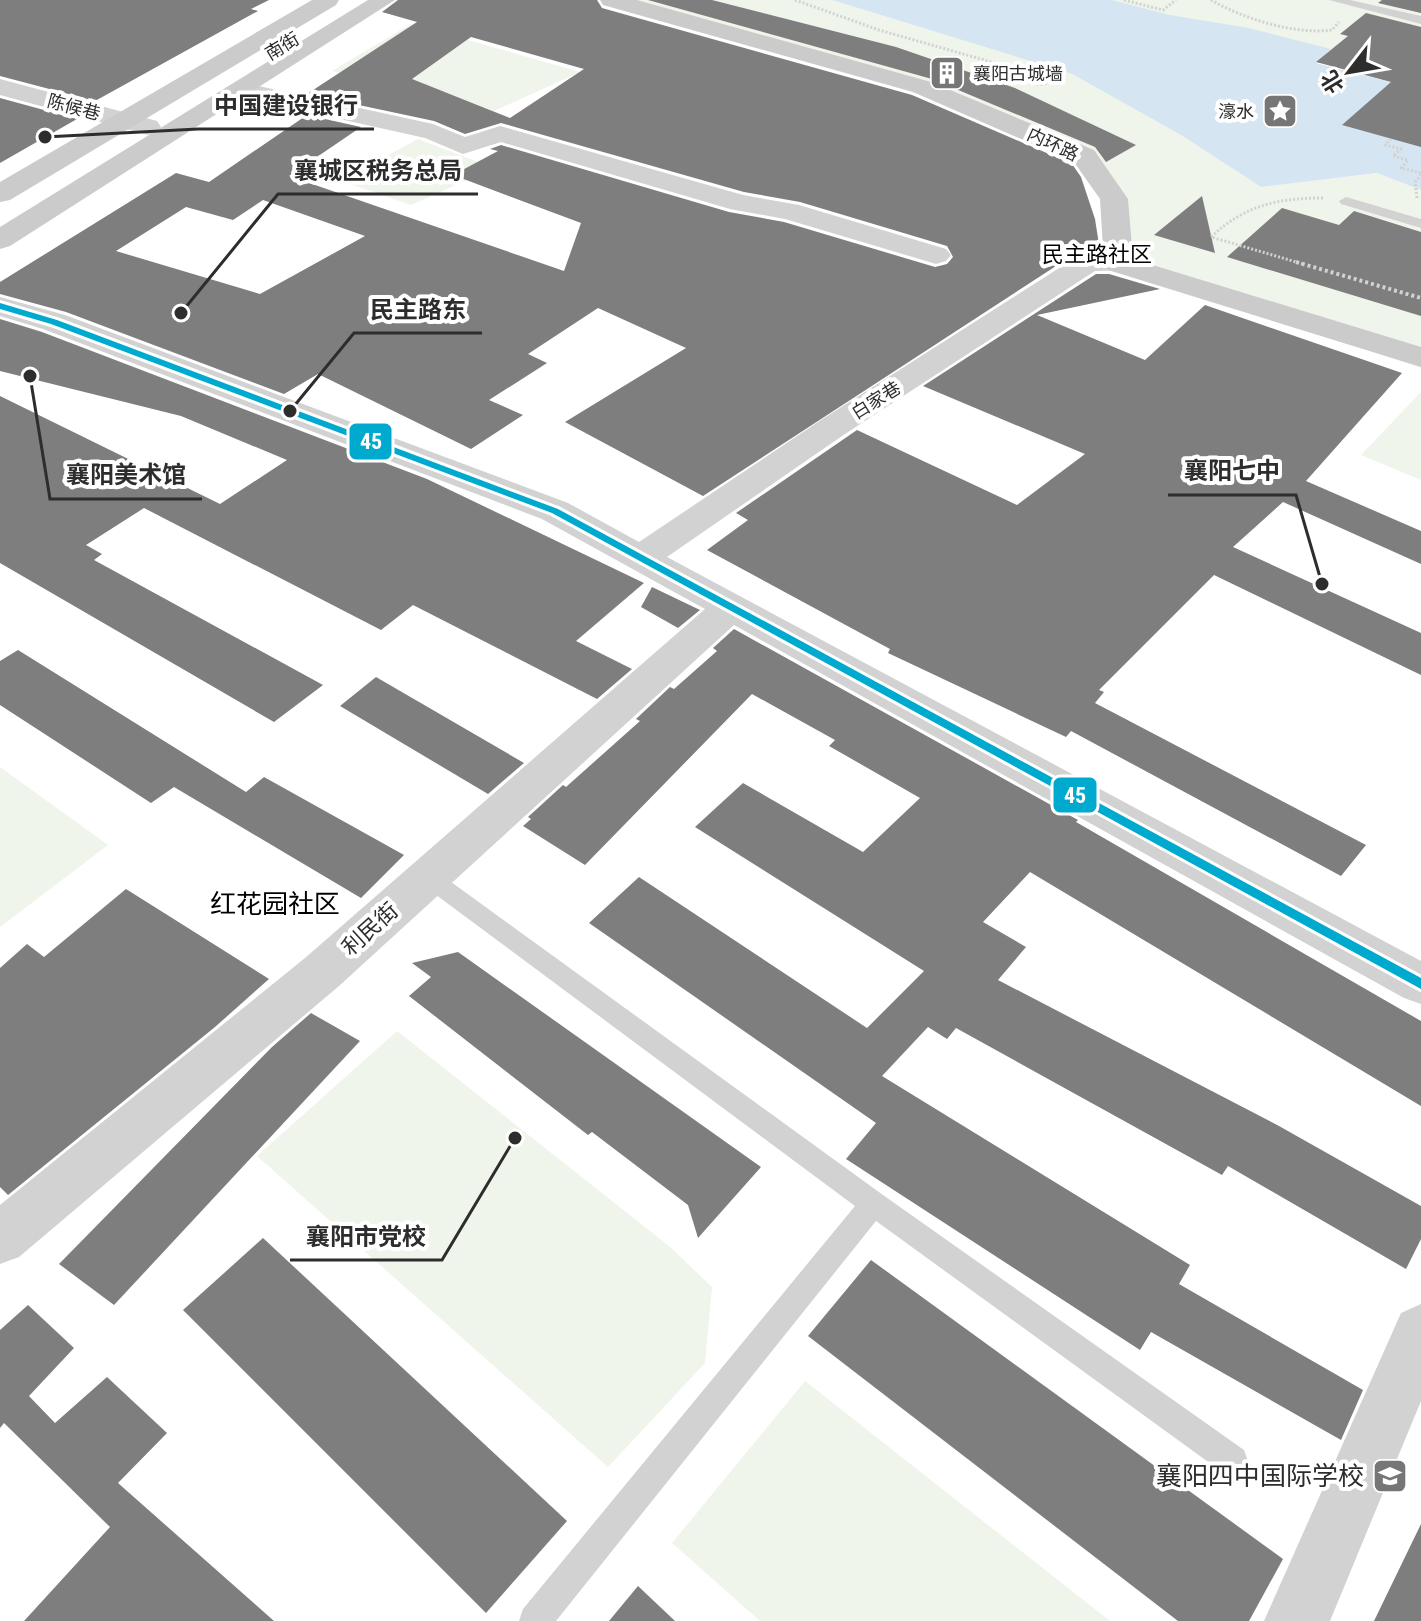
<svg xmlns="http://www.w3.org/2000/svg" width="1421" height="1621" viewBox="0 0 1421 1621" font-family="'Roboto Condensed','Noto Sans SC',sans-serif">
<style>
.green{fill:#eff5ea}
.water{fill:#d6e5f2}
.building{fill:#7e7e7e;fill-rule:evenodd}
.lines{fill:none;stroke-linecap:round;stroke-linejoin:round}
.path-far1{stroke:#d2d2d2;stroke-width:3;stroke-dasharray:2 2;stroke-linecap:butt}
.path{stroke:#d2d2d2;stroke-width:4;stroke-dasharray:3 3;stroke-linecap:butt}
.lane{fill:#d2d2d2;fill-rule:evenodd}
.street{fill:#d2d2d2;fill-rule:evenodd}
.secondary{fill:#cbcbcb;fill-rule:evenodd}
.bus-1-casing{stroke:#fff;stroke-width:6}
.bus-1{fill:#00a9ce;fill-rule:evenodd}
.labels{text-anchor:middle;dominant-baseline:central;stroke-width:8;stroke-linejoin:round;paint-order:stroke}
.far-street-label{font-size:18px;fill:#2d2d2d;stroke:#fff}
.far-poi-label{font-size:18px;fill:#2d2d2d;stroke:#fff;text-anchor:start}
.far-quarter-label{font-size:22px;fill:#000;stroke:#fff}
.street-label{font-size:22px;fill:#2d2d2d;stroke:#fff}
.quarter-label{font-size:26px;fill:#000;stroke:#fff}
.near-poi-label{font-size:26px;fill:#2d2d2d;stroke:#fff;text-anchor:end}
.leader{fill:none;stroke:#2d2d2d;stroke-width:3}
.callout-dot{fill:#2d2d2d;stroke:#fff;stroke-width:3}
.callout-label{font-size:24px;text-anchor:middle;font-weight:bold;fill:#2d2d2d;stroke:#fff;stroke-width:8;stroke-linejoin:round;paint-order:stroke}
.line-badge{stroke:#fff;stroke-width:3}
.badge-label{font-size:22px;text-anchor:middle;font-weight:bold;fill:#fff}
</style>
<rect width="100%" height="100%" fill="#fff"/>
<g class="green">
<polygon points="611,0 832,0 1072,74 1181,135 1261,187 1378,173 1421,190 1421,368 1119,264 1114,199 1083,156 922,87"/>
<path d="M 1112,0 L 1421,0 L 1421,86 L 1410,87 C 1309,61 1212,25 1112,0 Z"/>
<polygon points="411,24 580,72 494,111 447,93 332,71"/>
<polygon points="418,139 494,168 411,205 341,181"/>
<polygon points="1421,392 1421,480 1361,455"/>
<polygon points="0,767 108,845 0,927"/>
<polygon points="397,1031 669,1246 712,1287 705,1363 608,1467 257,1156"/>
<polygon points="805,1381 1110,1621 760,1621 672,1543"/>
</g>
<polygon class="water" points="832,0 1112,0 1170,15 1249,28 1331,49 1316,63 1409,87 1421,86 1421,190 1377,173 1261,187 1181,135 1072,74"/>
<g class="building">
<polygon points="0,0 269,0 251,9 258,11 95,101 0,76"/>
<path d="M 398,0 L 597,0 L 602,8 L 912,95 L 1072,164 L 1081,177 L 1095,219 L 1100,251 L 1076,253 L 703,496 L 565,422 L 686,348 L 598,308 L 528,354 L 547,363 L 489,400 L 523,415 L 471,449 L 318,374 L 284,394 L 66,312 L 0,294 L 0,282 L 176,173 L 209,182 L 307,115 L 361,127 L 289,176 L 564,271 L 581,223 L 453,175 L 498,151 L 490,149 L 501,145 L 729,212 L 784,222 L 935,267 L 947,264 L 953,257 L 947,246 L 800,202 L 744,192 L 501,123 L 465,134 L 434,121 L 307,94 L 417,22 L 382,12 ZM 471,37 L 584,69 L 510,118 L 412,79 ZM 263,200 L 365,236 L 260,294 L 116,251 L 186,207 L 233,220 Z"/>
<polygon points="648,0 712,0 896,47 1015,88 1136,145 1106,162 1095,147 932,79"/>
<polygon points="1382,0 1421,0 1421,13 1378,3"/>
<polygon points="1366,13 1421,27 1421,147 1342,125 1391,82 1316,62 1348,36 1340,34"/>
<polygon points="0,98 77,119 0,163"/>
<polygon points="1202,196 1215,253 1154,235"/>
<polygon points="1282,208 1339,225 1354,211 1421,232 1421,316 1227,257"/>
<polygon points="1096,274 1109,274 1160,289 1037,315 1145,360 1205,305 1402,373 1306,481 1421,531 1421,564 1283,502 1233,547 1421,633 1421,675 1214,575 1099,690 1104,692 1095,703 1366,845 1341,876 1071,731 1066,737 888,653 890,649 707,550 748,520 736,513 857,430 1017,505 1085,454 923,386"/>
<polygon points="0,319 42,332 427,479 644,583 576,641 632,669 597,699 413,605 381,630 144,508 86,545 102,554 94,560 323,685 274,722 0,563 0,396 220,504 287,460 181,416 0,371"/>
<polygon points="652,587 700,610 678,628 641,607"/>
<polygon points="734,629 1078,820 1076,822 1421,1021 1421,1106 1030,872 983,922 1026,947 998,980 1279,1126 1421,1206 1421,1239 1406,1269 1228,1166 1222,1175 956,1028 947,1039 928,1027 882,1076 1190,1265 1179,1284 1363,1390 1341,1440 1151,1332 1140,1350 846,1159 876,1123 589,923 639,877 867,1028 924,971 695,827 743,783 863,852 920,798 829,746 835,740 752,694 585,865 523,826 531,819 528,817 563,785 566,787 640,721 636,719 670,687 674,689 717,651 713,648"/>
<polygon points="18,650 246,792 264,777 404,855 361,898 174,787 151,803 0,705 0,661"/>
<polygon points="376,677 524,763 488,794 340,706"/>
<polygon points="126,889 269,979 215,1027 8,1195 0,1187 0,968 27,944 44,957"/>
<polygon points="458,952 761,1167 698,1238 688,1205 592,1132 588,1135 409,996 431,977 412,963"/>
<polygon points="311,1013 360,1041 114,1305 59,1264 272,1047"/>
<polygon points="263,1238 567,1521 486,1613 183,1310"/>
<polygon points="871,1260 1283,1559 1249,1621 1178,1621 808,1336"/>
<polygon points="28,1305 74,1348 29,1396 55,1423 107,1377 167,1433 118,1483 274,1621 24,1621 110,1527 4,1423 0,1428 0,1330"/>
<polygon points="1421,1524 1421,1621 1374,1621"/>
<polygon points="638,1586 675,1621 609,1621"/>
</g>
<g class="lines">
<g class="path-far1">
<polyline points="795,0 879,30 1023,71"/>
<polyline points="1124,0 1163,10 1176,0"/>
<path d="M 1211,0 C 1244,19 1295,35 1332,30 L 1339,22"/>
<polygon points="1039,68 1055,72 1060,80 1039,85 1020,76 1023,71"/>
<polyline points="1391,139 1385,145 1401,149 1393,156 1408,160 1401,168 1421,173"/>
<polyline points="1417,198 1415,182 1421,175"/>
<path d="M 1303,264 L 1211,237 C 1245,205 1278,198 1324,198"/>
</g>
<polyline class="path" points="1296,262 1421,298"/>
<g class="lane">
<polygon points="1329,0 1350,0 1421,16 1421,24"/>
<polygon points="1346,197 1421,219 1421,228 1341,204 1339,201"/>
<polygon points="428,868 436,871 883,1195 1244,1450 1248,1461 1244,1472 1233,1476 1222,1472 876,1221 556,1621 519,1621 523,1609 855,1206 420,883 417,877 420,871"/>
</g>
<g class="street">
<polygon points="0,79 157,121 161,127 157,133 148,135 0,95"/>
<polygon points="240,82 433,124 465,137 500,126 743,195 799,205 946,249 951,255 946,261 936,264 926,261 785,219 730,209 501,142 463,154 425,138 231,95 227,90 231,85"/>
<polygon points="1089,253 1130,258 1134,264 1130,270 1095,271 845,434 667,557 1421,961 1421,1004 1404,998 734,625 339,986 19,1257 0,1264 0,1205 305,958 705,609 542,519 43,329 0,316 0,297 65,315 568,503 639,542 821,420 1078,256"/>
<polygon points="1421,1304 1421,1401 1330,1621 1264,1621 1401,1313"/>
</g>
<g class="secondary">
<polygon points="312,0 339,0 336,5 10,200 0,202 0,182"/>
<polygon points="368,0 395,0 10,246 0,249 0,227"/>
<polygon points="600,0 637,0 931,82 1094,150 1128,199 1133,259 1421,347 1421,367 1108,270 1104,264 1100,199 1074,162 913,92 603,5"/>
</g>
<g class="bus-1-casing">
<polygon id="bus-1" points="0,303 57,320 558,509 1421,978 1421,989 552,513 51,324 0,309"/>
</g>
<use href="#bus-1" class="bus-1"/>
</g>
<defs>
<g id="building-square" transform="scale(1.8)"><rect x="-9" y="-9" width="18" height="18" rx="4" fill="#767676" stroke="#fff"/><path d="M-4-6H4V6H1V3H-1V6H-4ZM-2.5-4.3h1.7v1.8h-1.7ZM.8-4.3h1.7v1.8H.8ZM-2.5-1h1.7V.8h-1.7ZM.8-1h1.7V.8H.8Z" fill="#fff"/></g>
<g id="sight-square" transform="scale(1.8)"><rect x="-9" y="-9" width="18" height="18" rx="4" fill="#767676" stroke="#fff"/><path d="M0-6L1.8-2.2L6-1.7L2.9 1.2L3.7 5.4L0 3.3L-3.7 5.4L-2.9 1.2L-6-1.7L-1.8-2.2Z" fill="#fff"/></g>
<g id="school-square" transform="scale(1.8)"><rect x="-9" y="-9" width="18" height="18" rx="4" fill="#767676" stroke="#fff"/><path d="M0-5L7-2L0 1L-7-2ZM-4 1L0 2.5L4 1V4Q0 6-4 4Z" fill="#fff"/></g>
</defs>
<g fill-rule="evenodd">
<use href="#building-square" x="947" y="73"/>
<use href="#sight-square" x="1280" y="111"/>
<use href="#school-square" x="1390" y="1476"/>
</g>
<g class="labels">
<g class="far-street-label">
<text transform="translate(282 46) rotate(-31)">南街</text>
<text transform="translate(74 107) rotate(15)">陈候巷</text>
<text transform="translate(1053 144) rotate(25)">内环路</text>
<text transform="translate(876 400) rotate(-32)">白家巷</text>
</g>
<g class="far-poi-label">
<text x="973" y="73">襄阳古城墙</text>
<text x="1254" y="111" text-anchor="end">濠水</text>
</g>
<g class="far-quarter-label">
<text x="1097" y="254">民主路社区</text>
</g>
<g class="street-label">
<text transform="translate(370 929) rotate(-42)">利民街</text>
</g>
<g class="quarter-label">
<text x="275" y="904">红花园社区</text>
</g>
<g class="near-poi-label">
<text x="1364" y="1476">襄阳四中国际学校</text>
</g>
</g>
<path class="leader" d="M45 137L198 129H374M181 313L278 194H478M290 411L354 333H482M1322 584L1296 495H1168M30 376L50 499H202M515 1138L442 1260H290"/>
<g class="callout-dot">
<circle cx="45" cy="137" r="8"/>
<circle cx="181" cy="313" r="8"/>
<circle cx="290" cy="411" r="8"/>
<circle cx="1322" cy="584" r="8"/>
<circle cx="30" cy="376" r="8"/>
<circle cx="515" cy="1138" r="8"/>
</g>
<g class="callout-label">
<text x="286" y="114">中国建设银行</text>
<text x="378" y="179">襄城区税务总局</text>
<text x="418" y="318">民主路东</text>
<text x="1232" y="479">襄阳七中</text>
<text x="126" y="483">襄阳美术馆</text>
<text x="366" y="1245">襄阳市党校</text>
</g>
<g class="line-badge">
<rect x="348" y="422" width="45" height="39" rx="8" fill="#00a9ce"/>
<rect x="1052" y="776" width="46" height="38" rx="8" fill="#00a9ce"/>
</g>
<g class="badge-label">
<text x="371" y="449">45</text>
<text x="1075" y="803">45</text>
</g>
<g transform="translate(1349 72) rotate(239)" stroke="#ffffff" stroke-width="6" paint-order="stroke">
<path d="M0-6L14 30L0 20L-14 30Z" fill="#2d2d2d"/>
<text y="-12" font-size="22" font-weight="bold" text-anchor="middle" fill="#2d2d2d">北</text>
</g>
</svg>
